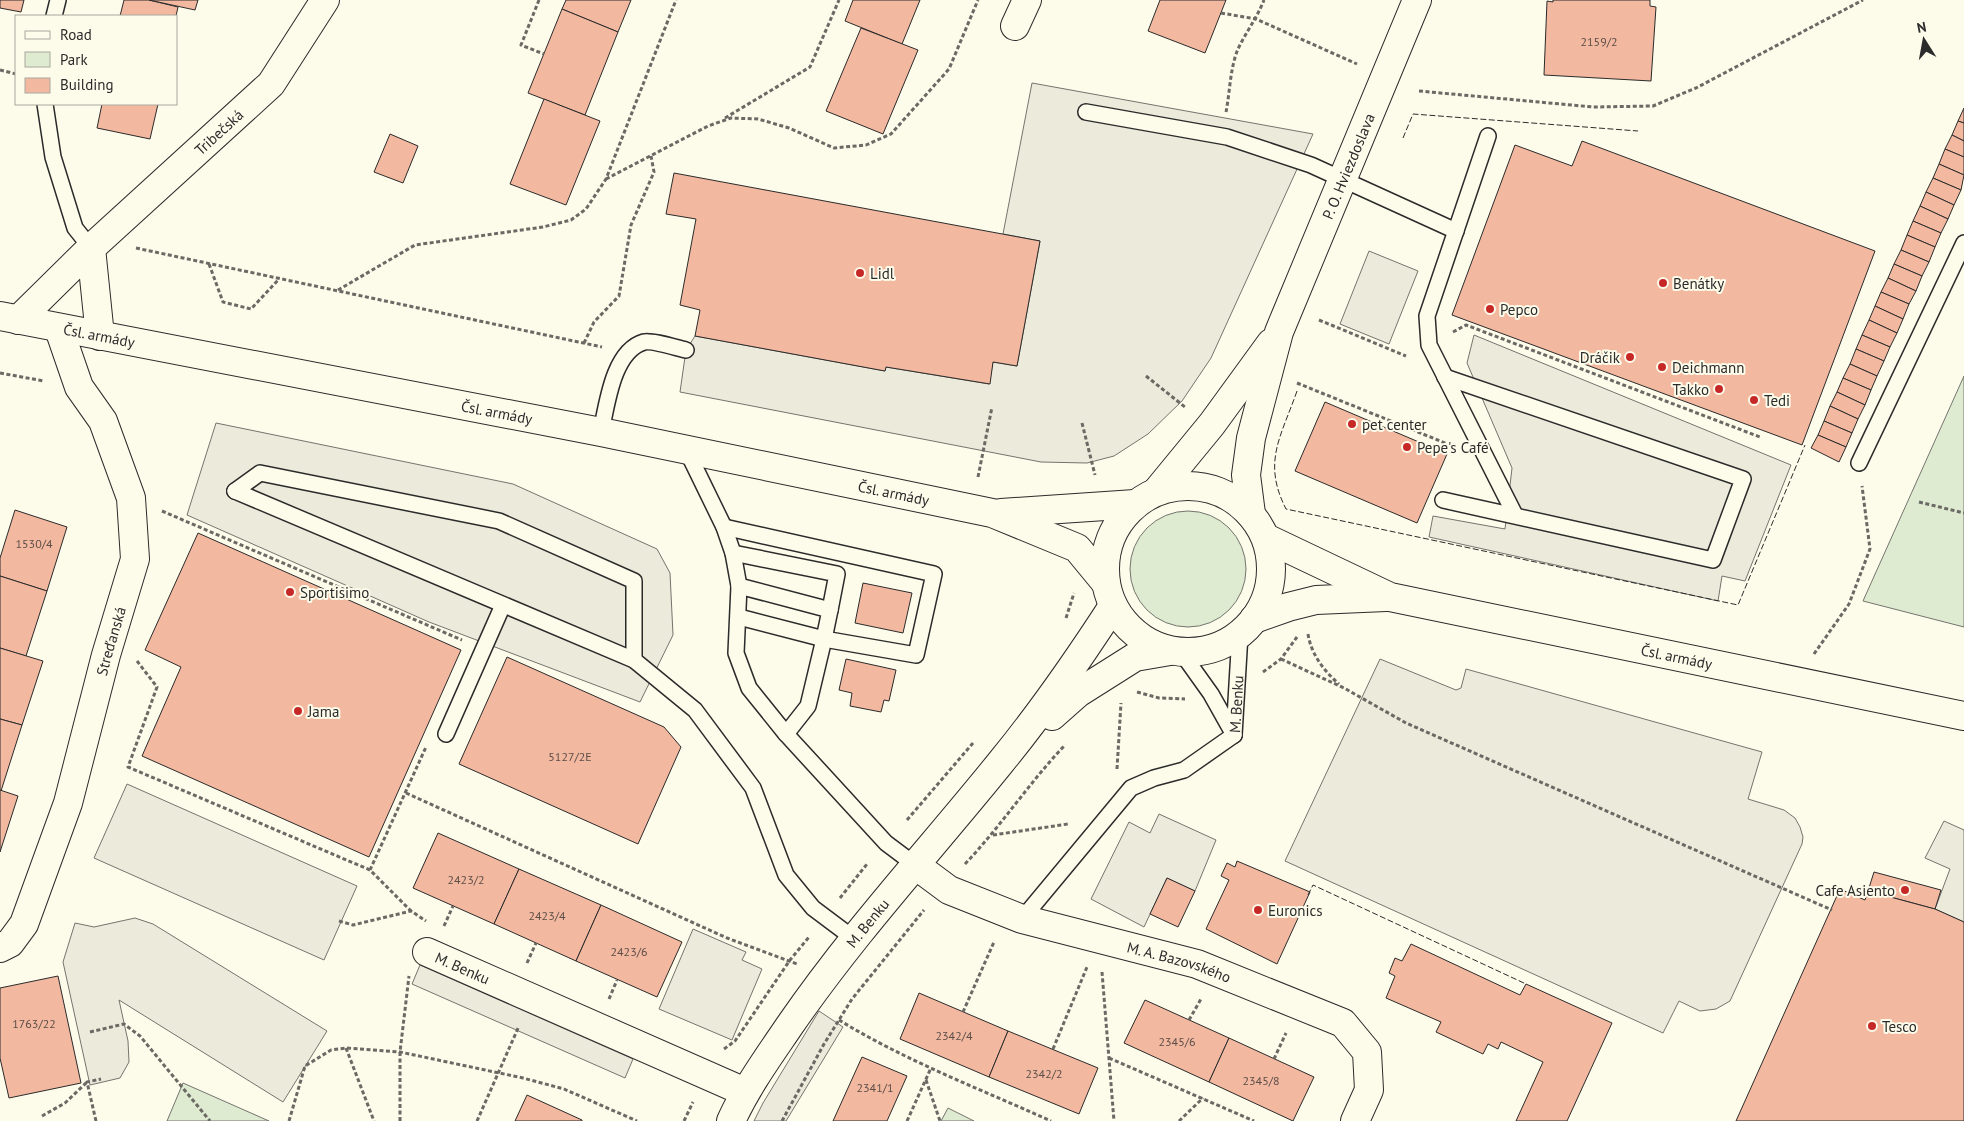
<svg xmlns="http://www.w3.org/2000/svg" width="1964" height="1121" viewBox="0 0 1964 1121" font-family="'PT Sans',sans-serif">
<style>
.green{fill:#deebd1;stroke:#74746e}
.parking{fill:#eceadb;stroke:#74746e}
.building{fill:#f2b8a0;stroke:#2b2b2b}
.lines{fill:none;stroke-linecap:round;stroke-linejoin:round}
.lane-casing{stroke:#2b2b2b;stroke-width:18}
.street-casing{stroke:#2b2b2b;stroke-width:30}
.primary-casing{stroke:#2b2b2b;stroke-width:30}
.path{stroke:#6a6964;stroke-width:3;stroke-dasharray:4 2.5;stroke-linecap:butt}
.lane{stroke:#fdfbea;stroke-width:15}
.street{stroke:#fdfbea;stroke-width:28}
.primary{stroke:#fdfbea;stroke-width:28}
.fence{stroke:#2b2b2b;stroke-width:1;stroke-dasharray:6 2.5;stroke-linecap:butt}
.poi-dot{fill:#c62828;stroke:#fdfbea;stroke-width:2}
.labels{text-anchor:middle;dominant-baseline:central;stroke-width:4;stroke-linejoin:round;paint-order:stroke}
.number-label{font-size:12px;fill:#5d4e48}
.street-label{font-size:15px;fill:#2b2b2b;stroke:#fdfbea}
.poi-label{font-size:15px;fill:#2b2b2b;stroke:#fdfbea;text-anchor:start}
</style>
<rect width="100%" height="100%" fill="#fdfbea"/>
<g class="green">
<polygon points="1964,376 1964,627 1863,601"/>
<circle cx="1188" cy="569" r="58"/>
<polygon points="183,1083 269,1121 167,1121"/>
<polygon points="948,1108 974,1121 941,1121"/>
</g>
<g class="parking">
<polygon points="1032,83 1313,134 1211,358 1182,401 1148,434 1114,456 1087,463 1041,462 680,392 686,350 695,336 885,371 886,367 989,384 993,362 1017,366 1040,241 1003,234"/>
<polygon points="1369,251 1418,271 1389,344 1340,324"/>
<polygon points="1474,335 1791,465 1745,581 1722,576 1718,601 1429,537 1433,516 1505,529 1512,468 1467,363"/>
<polygon points="216,423 513,484 657,549 670,573 673,635 640,702 429,622 187,515"/>
<polygon points="1380,659 1456,690 1461,688 1466,669 1762,752 1748,799 1784,810 1795,818 1800,827 1803,837 1802,844 1730,1001 1716,1009 1700,1011 1679,1001 1663,1033 1285,861"/>
<polygon points="127,784 357,886 324,960 94,858"/>
<polygon points="1159,814 1216,840 1195,891 1167,878 1144,927 1091,899 1129,822 1150,833"/>
<polygon points="1944,821 1964,830 1964,922 1935,909 1950,869 1925,858"/>
<polygon points="135,918 153,924 327,1031 283,1102 119,1000 128,1041 129,1062 120,1078 90,1085 63,962 75,923 94,927"/>
<polygon points="693,929 746,952 742,960 762,969 732,1040 659,1009"/>
<polygon points="420,965 633,1059 625,1078 412,984"/>
<polygon points="819,1011 843,1027 786,1121 754,1121 763,1103"/>
</g>
<g class="building">
<polygon points="0,0 24,0 21,12 0,8"/>
<polygon points="124,0 149,0 178,7 176,16 120,16"/>
<polygon points="149,0 198,0 195,10"/>
<polygon points="566,0 631,0 618,32 562,9"/>
<polygon points="853,0 920,0 902,44 845,21"/>
<polygon points="1160,0 1226,0 1205,53 1148,31"/>
<polygon points="1553,0 1650,0 1650,6 1656,7 1651,81 1544,75 1547,1 1553,2"/>
<polygon points="562,9 618,32 585,115 528,93"/>
<polygon points="861,28 918,50 883,134 826,111"/>
<polygon points="544,99 600,121 566,205 510,184"/>
<polygon points="102,104 158,104 150,139 97,128"/>
<polygon points="1964,108 1964,123 1958,121"/>
<polygon points="1958,121 1964,123 1964,141 1952,135"/>
<polygon points="390,134 418,146 403,183 374,172"/>
<polygon points="1952,135 1964,141 1964,157 1945,149"/>
<polygon points="1582,141 1875,251 1802,445 1452,315 1515,145 1572,166"/>
<polygon points="1945,149 1964,157 1964,175 1939,164"/>
<polygon points="1939,164 1964,175 1961,190 1933,178"/>
<polygon points="674,173 1040,241 1017,366 993,362 990,384 886,367 885,371 695,336 700,310 680,305 696,219 666,214"/>
<polygon points="1933,178 1961,190 1954,205 1926,192"/>
<polygon points="1926,192 1954,205 1948,219 1920,206"/>
<polygon points="1920,206 1948,219 1941,233 1913,221"/>
<polygon points="1913,221 1941,233 1935,247 1907,235"/>
<polygon points="1907,235 1935,247 1929,262 1901,250"/>
<polygon points="1901,250 1929,262 1922,276 1894,264"/>
<polygon points="1894,264 1922,276 1916,291 1888,278"/>
<polygon points="1888,278 1916,291 1909,304 1881,292"/>
<polygon points="1881,292 1909,304 1903,319 1875,306"/>
<polygon points="1875,306 1903,319 1897,333 1869,320"/>
<polygon points="1869,320 1897,333 1890,347 1862,335"/>
<polygon points="1862,335 1890,347 1884,361 1856,349"/>
<polygon points="1856,349 1884,361 1877,376 1850,364"/>
<polygon points="1850,364 1877,376 1871,390 1843,378"/>
<polygon points="1843,378 1871,390 1865,405 1837,392"/>
<polygon points="1837,392 1865,405 1858,419 1830,406"/>
<polygon points="1325,402 1447,454 1417,523 1295,471"/>
<polygon points="1830,406 1858,419 1852,433 1824,421"/>
<polygon points="1824,421 1852,433 1846,447 1818,435"/>
<polygon points="1818,435 1846,447 1839,462 1811,448"/>
<polygon points="15,510 67,527 47,591 0,576 0,558"/>
<polygon points="198,533 461,650 369,857 142,756 181,667 145,650"/>
<polygon points="0,576 47,591 26,656 0,648"/>
<polygon points="863,583 912,593 903,633 855,623"/>
<polygon points="0,648 43,661 22,725 0,719"/>
<polygon points="507,657 664,727 681,747 638,844 459,764"/>
<polygon points="846,659 896,670 889,701 884,700 881,712 850,706 852,693 839,690"/>
<polygon points="0,719 22,725 1,791 0,790"/>
<polygon points="0,790 18,796 0,852"/>
<polygon points="438,833 519,869 494,924 413,888"/>
<polygon points="1237,861 1310,892 1277,964 1206,929 1229,880 1221,876 1227,863 1235,867"/>
<polygon points="519,869 601,905 576,961 494,924"/>
<polygon points="1874,872 1941,890 1935,909 1868,891"/>
<polygon points="1167,878 1195,891 1178,927 1150,914"/>
<polygon points="1840,889 1865,900 1868,891 1935,909 1964,922 1964,1121 1736,1121"/>
<polygon points="601,905 682,942 657,997 576,961"/>
<polygon points="1411,944 1520,995 1526,984 1612,1023 1567,1121 1516,1121 1543,1062 1501,1042 1498,1049 1488,1044 1483,1054 1436,1032 1441,1022 1386,998 1395,976 1389,973 1395,958 1402,961"/>
<polygon points="58,976 81,1083 9,1098 0,1058 0,988"/>
<polygon points="919,993 1008,1031 989,1077 900,1039"/>
<polygon points="1145,1000 1229,1038 1209,1082 1124,1043"/>
<polygon points="1008,1031 1098,1068 1079,1114 989,1077"/>
<polygon points="1229,1038 1314,1077 1293,1121 1209,1082"/>
<polygon points="862,1057 907,1076 887,1121 833,1121"/>
<polygon points="527,1095 582,1120 582,1121 515,1121"/>
</g>
<g class="lines">
<g class="lane-casing">
<g id="lane">
<polyline points="54,16 58,0"/>
<polyline points="45,104 53,157 75,228 91,248"/>
<polyline points="1086,112 1227,137 1311,165 1456,231"/>
<polyline points="1488,136 1427,316 1429,345 1515,515"/>
<path d="M 601,432 C 607,404 613,351 644,342 C 652,340 677,348 686,350"/>
<polyline points="686,449 724,527 733,553 739,586 736,653 749,688 786,734 886,843 914,864"/>
<polyline points="1859,463 1964,243"/>
<polyline points="235,491 634,660 695,710 753,788 786,875 813,908 853,938"/>
<polyline points="235,491 260,473 499,521 634,581 634,660"/>
<polyline points="1443,500 1713,560 1743,479 1445,377"/>
<polyline points="724,527 934,574 916,655 824,639 808,706 786,734"/>
<polyline points="733,553 837,574 830,610"/>
<polyline points="739,586 830,610 824,639 739,617"/>
<polyline points="1181,652 1211,694 1234,735"/>
<polyline points="446,734 503,605"/>
<path id="s1" d="M 1234,735 L 1240,634"/>
<polyline points="1022,919 1131,788 1154,778 1184,770 1234,735"/>
</g>
</g>
<g class="street-casing">
<g id="street">
<polyline points="1015,26 1027,0"/>
<polyline points="91,248 100,336"/>
<path id="s2" d="M 18,320 L 91,248 L 271,84 L 325,0"/>
<polyline points="1157,491 1212,424 1271,343"/>
<path id="s3" d="M 1251,514 L 1246,475 L 1251,438 L 1279,332 L 1417,0"/>
<polyline points="1052,716 1078,693 1135,657 1170,651"/>
<path id="s4" d="M 914,864 L 949,890 L 1022,919 L 1197,964 L 1343,1023 L 1367,1052 L 1369,1090 L 1355,1121"/>
<path id="s5" d="M 0,948 L 10,943 L 24,924 L 68,803 L 106,655 L 135,559 L 131,498 L 103,421 L 79,387 L 59,329"/>
<path id="s6" d="M 427,952 L 745,1092"/>
<path id="s7" d="M 731,1121 C 747,1086 769,1056 790,1025 C 854,932 930,850 1001,762 C 1042,712 1078,660 1113,606"/>
</g>
</g>
<g class="primary-casing">
<g id="primary">
<path id="s8" d="M 0,316 L 601,432 L 992,513 L 1077,548 L 1105,582"/>
<circle cx="1188" cy="569" r="83"/>
<polyline points="1001,513 1135,504"/>
<path id="s9" d="M 1266,538 L 1390,597 L 1964,716"/>
<polyline points="1254,619 1288,607 1316,600 1386,597"/>
</g>
</g>
<g class="path">
<polyline points="539,0 521,45 544,54"/>
<polyline points="1221,13 1256,19 1357,64"/>
<polyline points="0,70 16,74"/>
<polyline points="1419,91 1593,107 1653,106 1696,88 1863,0"/>
<path d="M 1226,112 C 1230,92 1230,68 1238,49 C 1246,32 1257,18 1264,0"/>
<polyline points="725,118 810,67 839,0"/>
<polyline points="606,179 708,126 731,118 758,119 789,128 834,148 866,145 891,134 949,69 978,0"/>
<polyline points="136,248 602,347"/>
<polyline points="209,264 223,302 251,309 279,279"/>
<polyline points="338,290 415,245 543,227 571,220 586,209 606,179 676,0"/>
<polyline points="1319,320 1406,356"/>
<polyline points="1453,332 1466,325 1760,437"/>
<polyline points="584,343 594,322 619,296 631,225 654,172 651,156"/>
<polyline points="0,373 44,381"/>
<polyline points="1146,376 1185,407"/>
<polyline points="1297,383 1450,445"/>
<polyline points="1082,423 1095,475"/>
<polyline points="978,477 992,407"/>
<polyline points="1919,502 1964,513"/>
<polyline points="162,511 462,640"/>
<polyline points="1066,618 1074,593"/>
<path d="M 1308,634 C 1311,654 1324,671 1339,684"/>
<polyline points="1814,654 1849,604 1870,549 1862,486"/>
<polyline points="1281,659 1344,688 1406,723 1832,910"/>
<polyline points="137,661 157,687 128,767 370,870 411,911"/>
<polyline points="1263,672 1281,659 1297,637"/>
<polyline points="1137,692 1159,698 1185,699"/>
<polyline points="1117,769 1121,703"/>
<polyline points="406,793 727,938 797,964"/>
<polyline points="907,820 973,743"/>
<polyline points="993,835 1068,824"/>
<path d="M 965,864 C 1001,826 1029,783 1065,745"/>
<polyline points="370,870 426,747"/>
<polyline points="840,898 867,864"/>
<polyline points="339,921 353,925 411,911 426,921"/>
<polyline points="444,926 453,906"/>
<polyline points="527,963 536,943"/>
<polyline points="1102,972 1114,1121"/>
<polyline points="609,999 617,980"/>
<polyline points="963,1012 994,942"/>
<path d="M 839,1020 C 906,1061 980,1089 1051,1121"/>
<polyline points="1189,1020 1201,999"/>
<polyline points="90,1032 124,1024 140,1036 210,1121"/>
<polyline points="346,1048 374,1121"/>
<polyline points="724,1049 735,1041 790,960 809,937"/>
<polyline points="1053,1049 1087,967"/>
<polyline points="1109,1058 1254,1121"/>
<polyline points="1274,1059 1286,1033"/>
<polyline points="926,1080 940,1121"/>
<polyline points="42,1116 65,1103 87,1082"/>
<polyline points="96,1121 87,1082 101,1079"/>
<polyline points="289,1121 305,1066 331,1050 346,1048 400,1052 523,1078 564,1089 637,1121"/>
<polyline points="400,1121 400,1052 409,976"/>
<polyline points="477,1121 519,1026"/>
<polyline points="684,1121 693,1102"/>
<polyline points="782,1121 824,1044 852,999 924,910"/>
<polyline points="907,1121 931,1068"/>
<polyline points="1179,1121 1203,1098"/>
</g>
<use href="#lane" class="lane"/>
<use href="#street" class="street"/>
<use href="#primary" class="primary"/>
<g class="fence">
<polyline points="1403,138 1413,114 1638,131"/>
<path d="M 1297,391 C 1281,437 1262,462 1286,509 L 1738,605 L 1805,445"/>
<polyline points="1308,895 1313,885 1526,984"/>
</g>
</g>
<g class="poi-dot">
<circle cx="860" cy="273" r="5"/>
<circle cx="1663" cy="283" r="5"/>
<circle cx="1490" cy="309" r="5"/>
<circle cx="1630" cy="357" r="5"/>
<circle cx="1662" cy="367" r="5"/>
<circle cx="1719" cy="389" r="5"/>
<circle cx="1754" cy="400" r="5"/>
<circle cx="1352" cy="424" r="5"/>
<circle cx="1407" cy="447" r="5"/>
<circle cx="290" cy="592" r="5"/>
<circle cx="298" cy="711" r="5"/>
<circle cx="1905" cy="890" r="5"/>
<circle cx="1258" cy="910" r="5"/>
<circle cx="1872" cy="1026" r="5"/>
</g>
<g class="labels">
<g class="number-label">
<text x="1599" y="41">2159/2</text>
<text x="34" y="543">1530/4</text>
<text x="570" y="756">5127/2E</text>
<text x="466" y="879">2423/2</text>
<text x="547" y="915">2423/4</text>
<text x="629" y="951">2423/6</text>
<text x="34" y="1023">1763/22</text>
<text x="954" y="1035">2342/4</text>
<text x="1177" y="1041">2345/6</text>
<text x="1044" y="1073">2342/2</text>
<text x="1261" y="1080">2345/8</text>
<text x="875" y="1087">2341/1</text>
</g>
<g class="street-label">
<text stroke="none"><textPath href="#s2" startOffset="275">Tribečská</textPath></text>
<text stroke="none"><textPath href="#s3" startOffset="366">P. O. Hviezdoslava</textPath></text>
<text stroke="none"><textPath href="#s8" startOffset="101">Čsl. armády</textPath></text>
<text stroke="none"><textPath href="#s8" startOffset="506">Čsl. armády</textPath></text>
<text stroke="none"><textPath href="#s8" startOffset="911">Čsl. armády</textPath></text>
<text stroke="none"><textPath href="#s5" startOffset="331">Streďanská</textPath></text>
<text stroke="none"><textPath href="#s9" startOffset="430">Čsl. armády</textPath></text>
<text stroke="none"><textPath href="#s1" startOffset="31">M. Benku</textPath></text>
<text stroke="none"><textPath href="#s7" startOffset="241">M. Benku</textPath></text>
<text stroke="none"><textPath href="#s4" startOffset="285">M. A. Bazovského</textPath></text>
<text stroke="none"><textPath href="#s6" startOffset="39">M. Benku</textPath></text>
</g>
<g class="poi-label">
<text x="870" y="273">Lidl</text>
<text x="1673" y="283">Benátky</text>
<text x="1500" y="309">Pepco</text>
<text x="1620" y="357" text-anchor="end">Dráčik</text>
<text x="1672" y="367">Deichmann</text>
<text x="1709" y="389" text-anchor="end">Takko</text>
<text x="1764" y="400">Tedi</text>
<text x="1362" y="424">pet center</text>
<text x="1417" y="447">Pepe's Café</text>
<text x="300" y="592">Sportisimo</text>
<text x="308" y="711">Jama</text>
<text x="1895" y="890" text-anchor="end">Cafe Asiento</text>
<text x="1268" y="910">Euronics</text>
<text x="1882" y="1026">Tesco</text>
</g>
</g>
<rect x="15" y="15" width="162" height="90" fill="#fdfbea" stroke="#a9a89e"/>
<rect x="25" y="31" width="25" height="8" fill="#fdfbea" stroke="#a9a89e"/>
<text x="60" y="40" font-size="15" fill="#2b2b2b">Road</text>
<rect x="25" y="52" width="25" height="15" fill="#deebd1" stroke="#a9a89e"/>
<text x="60" y="65" font-size="15" fill="#2b2b2b">Park</text>
<rect x="25" y="78" width="25" height="15" fill="#f2b8a0" stroke="#a9a89e"/>
<text x="60" y="90" font-size="15" fill="#2b2b2b">Building</text>
<g transform="translate(1924 40) rotate(349)" stroke="#fdfbea" stroke-width="4" paint-order="stroke">
<path d="M0-4L9 19L0 12L-9 19Z" fill="#2b2b2b"/>
<text y="-8" font-size="14" font-weight="bold" text-anchor="middle" fill="#2b2b2b">N</text>
</g>
</svg>
